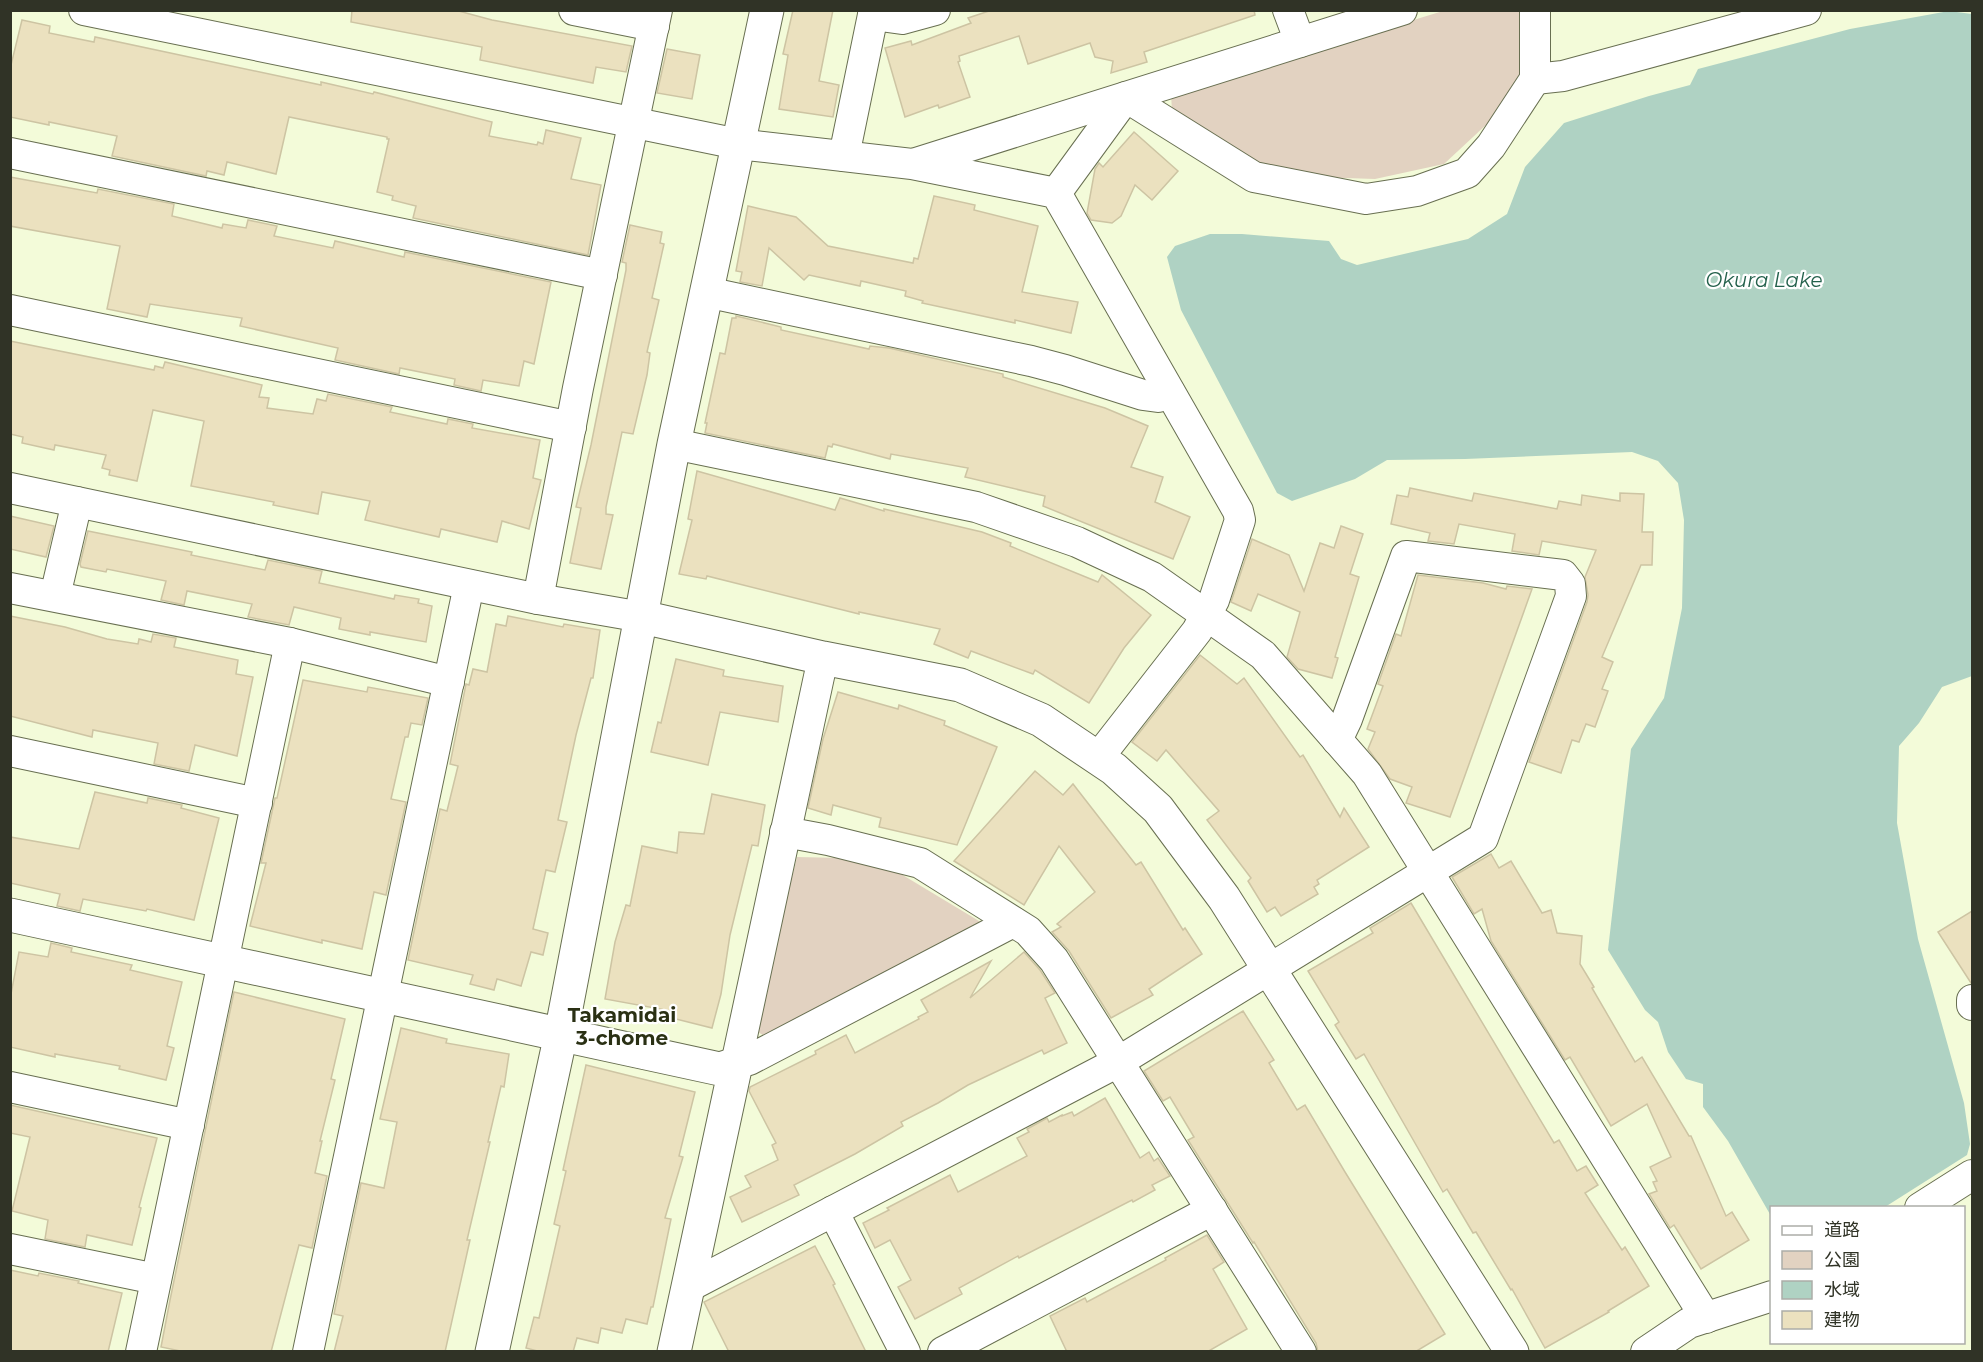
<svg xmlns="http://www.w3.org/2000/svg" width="1983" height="1362" viewBox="0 0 1983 1362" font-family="Montserrat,'Noto Sans JP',sans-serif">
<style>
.green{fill:#e2d2c1}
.water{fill:#afd2c3}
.building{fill:#ebe1bf;stroke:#cdc4a3;stroke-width:1.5}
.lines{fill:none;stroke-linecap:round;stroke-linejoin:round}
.street-casing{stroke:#686f51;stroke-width:32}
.secondary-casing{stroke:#686f51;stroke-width:35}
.street{stroke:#fff;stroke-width:30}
.secondary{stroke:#fff;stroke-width:33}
.labels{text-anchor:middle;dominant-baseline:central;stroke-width:4.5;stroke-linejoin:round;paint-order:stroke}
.water-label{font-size:20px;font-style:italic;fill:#24614c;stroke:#fff}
.neighbourhood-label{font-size:20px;font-weight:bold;fill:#2a3014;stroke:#fff}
</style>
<rect width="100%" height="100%" fill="#f3fbd9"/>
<g class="green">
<polygon points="1443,11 1523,11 1524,17 1519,79 1487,124 1444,164 1375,179 1316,177 1262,164 1172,111 1171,94"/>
<polygon points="797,857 842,858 901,874 984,924 765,1036 754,1030"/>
</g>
<polygon class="water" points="1949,11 1972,14 1972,676 1942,687 1919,723 1899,746 1897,823 1918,939 1964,1103 1970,1144 1967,1155 1885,1207 1772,1208 1771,1216 1728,1141 1703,1107 1703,1084 1686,1079 1668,1052 1658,1022 1645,1010 1608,950 1631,749 1664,698 1682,608 1684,520 1678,483 1658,461 1632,452 1465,459 1387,460 1355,479 1292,501 1277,493 1181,310 1167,257 1175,246 1210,234 1242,234 1329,241 1341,259 1357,265 1468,239 1507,214 1525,167 1564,123 1649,96 1690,85 1698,69 1850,29"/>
<g class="building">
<polygon points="352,10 455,10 492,20 632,46 626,72 596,67 593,83 480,60 482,47 351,22"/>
<polygon points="793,10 833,10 819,81 839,85 833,117 779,109 788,55 783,54"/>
<polygon points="992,10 1254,10 1255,15 1144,52 1147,62 1111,73 1113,61 1095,57 1090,43 1028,64 1019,36 959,56 960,61 958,62 970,97 939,108 938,105 905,117 885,48 911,41 912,45 971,23 968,18"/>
<polygon points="22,20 50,26 49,33 94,42 95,37 321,85 321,82 373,94 374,92 492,122 489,136 537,145 538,142 543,144 546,130 581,138 571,179 601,185 588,255 413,218 416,206 392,200 393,196 377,192 389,139 387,139 387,137 289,117 276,174 227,162 224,175 207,171 206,176 112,156 117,136 49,122 49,125 10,117 10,69"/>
<polygon points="667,49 700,55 692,99 657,93"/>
<polygon points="1134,132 1178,171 1152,200 1135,185 1121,216 1112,223 1091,220 1087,213 1095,169 1099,163 1103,167"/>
<polygon points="10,177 97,193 98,189 174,204 172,216 222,228 223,224 246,228 248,220 277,226 274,236 333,248 335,241 404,257 405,252 551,282 534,364 524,361 519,386 483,380 481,391 454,385 455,379 400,368 399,374 335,360 338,348 240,326 242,318 150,304 147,317 107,309 120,246 10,226"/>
<polygon points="934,196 975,205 974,210 1038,226 1022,292 1078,302 1071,333 1015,320 1015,323 922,303 923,301 905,296 906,291 861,281 860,286 809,275 804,280 769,248 762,286 740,282 742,272 736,271 748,206 796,217 828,246 913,263 914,258 918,259"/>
<polygon points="630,225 662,232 660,243 664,244 652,298 659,300 647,352 650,353 647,375 633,434 622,432 606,507 606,514 613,515 601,569 570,563 581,508 576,507 591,445 626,270 626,263 622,262"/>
<polygon points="736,316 781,327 781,330 869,349 870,346 889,348 1003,374 1003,377 1105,408 1148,426 1131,467 1163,477 1155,502 1190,517 1173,559 1043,506 1045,496 965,477 968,468 891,454 890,459 833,444 832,447 828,446 825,458 705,433 707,423 705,423 720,353 725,354 732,318 736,318"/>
<polygon points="10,341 154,370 155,366 163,368 165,362 262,385 259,397 269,398 267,408 313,414 317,399 326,401 328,394 392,407 390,412 447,424 448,419 473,424 472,428 540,440 533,478 541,480 529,529 502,521 497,542 441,529 439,537 365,520 370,501 322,492 318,514 273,505 274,502 191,486 204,421 153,410 137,481 109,475 110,470 102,468 106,455 55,445 54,450 22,443 23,437 10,434"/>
<polygon points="697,471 835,510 840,498 884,511 884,509 982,532 1011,543 1010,546 1098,582 1102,575 1151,615 1124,648 1089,703 1035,670 1033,674 971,651 968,658 934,644 940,629 859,612 859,614 707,576 706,579 679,574 692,520 688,519"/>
<polygon points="1410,488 1472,501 1474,493 1557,509 1559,501 1581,505 1582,495 1620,501 1620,493 1644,494 1642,532 1653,532 1652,565 1641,565 1602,657 1613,662 1602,689 1608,691 1595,727 1586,724 1579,742 1572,740 1561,773 1529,762 1587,602 1588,595 1585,577 1596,550 1542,541 1539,555 1512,551 1515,534 1459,524 1454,544 1428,541 1430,533 1391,524 1397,495 1408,497"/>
<polygon points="10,516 54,526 46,557 10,549"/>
<polygon points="1341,526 1363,534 1350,574 1359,577 1335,657 1338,658 1332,678 1298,669 1287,657 1300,612 1258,594 1251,611 1231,602 1252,539 1289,555 1304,591 1320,543 1334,548"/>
<polygon points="88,531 192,552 191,555 265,570 268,560 322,571 319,583 394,599 395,595 419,599 418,603 432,606 426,642 370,632 370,635 339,629 341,618 294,607 289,625 248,617 252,604 187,591 184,605 161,600 166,581 107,569 106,572 81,567 80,564"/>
<polygon points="1418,575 1483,583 1506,589 1507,586 1532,589 1450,817 1406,803 1412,787 1390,779 1368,749 1375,732 1367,729 1383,686 1378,684 1396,634 1401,636"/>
<polygon points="10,616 65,627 107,639 138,644 139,639 151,642 153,634 176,638 174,647 238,660 236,674 253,677 237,756 195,745 189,771 154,764 158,743 93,730 92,737 10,716"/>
<polygon points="508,616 563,627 564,624 600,630 593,678 591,678 576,735 558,820 567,822 555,872 546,870 533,929 548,933 543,955 531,952 521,986 497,979 494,990 470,984 473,975 408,960 440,809 447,811 458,766 450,764 466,684 469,685 473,669 487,672 496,624 506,626"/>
<polygon points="1200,655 1237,684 1244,678 1300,757 1303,755 1340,817 1344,808 1369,847 1317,880 1319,884 1314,887 1318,894 1281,916 1275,907 1267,912 1248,881 1251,878 1207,820 1219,811 1166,750 1157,761 1132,742"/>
<polygon points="676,659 724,670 723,676 783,686 778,722 720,712 708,765 651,752 658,722 661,723"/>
<polygon points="303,680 367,692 368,687 428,698 422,725 411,723 408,737 405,737 391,799 406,802 386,895 374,892 362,949 322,940 322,943 250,926 266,863 261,863 275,798 277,798"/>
<polygon points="838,692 898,709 899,705 945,721 944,725 997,747 957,845 879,827 881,818 833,805 831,815 808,808 823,739"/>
<polygon points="1035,771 1063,795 1073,784 1136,865 1141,862 1183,930 1185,928 1202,954 1149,989 1153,995 1111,1018 1069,951 1052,932 1061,927 1057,924 1095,892 1059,846 1024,905 954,861"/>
<polygon points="95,792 147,803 148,798 182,805 181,808 219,818 194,920 147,909 146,911 83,899 80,911 57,906 60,894 10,883 10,837 79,849"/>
<polygon points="712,794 765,805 758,846 752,845 730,935 721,994 712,1028 664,1016 666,1010 605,999 615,942 626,905 630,906 642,846 677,853 679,832 704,834"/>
<polygon points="1491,854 1499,868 1511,861 1542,913 1551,910 1557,933 1582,936 1580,964 1594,987 1592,988 1635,1062 1642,1057 1689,1136 1691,1136 1726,1216 1732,1212 1749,1240 1701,1269 1674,1225 1670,1228 1649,1194 1657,1191 1653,1182 1657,1181 1650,1167 1671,1157 1647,1104 1611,1126 1570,1057 1565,1060 1491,941 1482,909 1474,914 1452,877"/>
<polygon points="1411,903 1554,1143 1559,1140 1577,1171 1586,1166 1598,1185 1585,1193 1622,1250 1625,1247 1649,1286 1608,1311 1609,1312 1545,1348 1512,1289 1511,1290 1476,1232 1473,1233 1447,1189 1443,1192 1364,1054 1356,1059 1335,1025 1339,1022 1308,971 1373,933 1370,928"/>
<polygon points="1972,911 1972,983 1971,983 1938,932"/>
<polygon points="51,943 72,948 71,952 132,965 130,970 182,982 167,1046 174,1048 166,1080 119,1069 120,1066 55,1054 55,1057 10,1047 10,999 19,952 48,957"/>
<polygon points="1024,952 1040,970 1055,993 1045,998 1067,1043 1044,1054 1042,1050 968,1085 938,1103 901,1122 903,1126 855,1154 794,1185 799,1195 742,1222 730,1197 751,1187 745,1176 778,1160 772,1145 776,1143 749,1091 750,1087 816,1054 815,1051 846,1035 855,1053 919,1019 918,1017 928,1012 921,1000 991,961 970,998"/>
<polygon points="234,992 345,1019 331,1079 335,1080 320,1141 322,1141 315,1173 327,1176 312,1248 299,1245 271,1352 185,1352 161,1347 170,1300"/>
<polygon points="1243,1011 1274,1060 1269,1063 1297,1110 1305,1105 1345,1172 1445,1334 1415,1352 1318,1352 1316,1343 1254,1242 1253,1243 1188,1140 1194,1137 1170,1097 1163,1101 1144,1071"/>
<polygon points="401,1028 447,1039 446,1043 509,1054 504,1087 501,1086 488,1142 490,1142 467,1240 470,1240 445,1352 334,1352 343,1316 334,1314 361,1183 384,1188 397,1122 380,1119"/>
<polygon points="586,1065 695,1092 679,1156 683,1157 665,1218 671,1219 653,1307 651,1307 647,1324 626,1319 622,1333 601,1328 598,1343 577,1338 573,1352 541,1352 526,1348 534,1317 539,1318 560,1226 554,1224 566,1171 563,1170"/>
<polygon points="1105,1098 1140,1158 1149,1152 1154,1161 1158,1158 1170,1176 1152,1185 1155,1190 1133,1202 1132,1200 1019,1258 1018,1256 959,1288 962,1294 915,1319 898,1287 911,1280 890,1240 875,1248 863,1223 889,1210 887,1208 950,1175 958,1192 1027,1156 1017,1138 1029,1132 1027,1129 1047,1118 1049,1122 1062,1115 1062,1116 1072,1112 1074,1116"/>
<polygon points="10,1105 157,1138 139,1207 141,1208 132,1245 87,1235 85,1247 45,1239 48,1220 12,1211 30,1137 10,1133"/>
<polygon points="1207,1235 1224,1262 1213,1269 1247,1329 1207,1352 1067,1352 1050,1316 1085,1298 1087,1302 1166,1260 1165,1258"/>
<polygon points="815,1246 835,1284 833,1285 866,1352 729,1352 704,1302"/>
<polygon points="10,1270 38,1276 39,1273 79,1281 78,1283 122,1293 108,1352 10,1352"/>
</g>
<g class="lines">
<g class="street-casing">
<g id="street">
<polyline points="84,10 738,144 912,164 1056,193 1238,511 1240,520 1214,600 1197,631 1098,758"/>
<polyline points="574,10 654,26"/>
<polyline points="1288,10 1300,42"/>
<polyline points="873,15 902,19 935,10"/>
<polyline points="1535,79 1563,76 1806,10"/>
<polyline points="10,153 602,275"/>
<polyline points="844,156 874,10"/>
<polyline points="916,163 1402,10"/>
<polyline points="1056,193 1126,97 1254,177 1366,199 1417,191 1467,173 1491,146 1535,79 1535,10"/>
<polyline points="706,292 1031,361 1065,370 1143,395 1158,397 1170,393"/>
<polyline points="10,310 571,427"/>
<polyline points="674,444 976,507 1077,542 1152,577 1263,655 1367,774 1706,1318"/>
<polyline points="10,488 538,599 642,617"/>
<polyline points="10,588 290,643 449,682"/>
<polyline points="55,596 77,502"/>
<polyline points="538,599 578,388 657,10"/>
<polyline points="823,658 736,1064 749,1060 1013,922"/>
<polyline points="10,751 257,803"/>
<polyline points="785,832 828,840 920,863 1028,931 1054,960 1301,1352"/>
<polyline points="1972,1000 1972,1005"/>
<polyline points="10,1087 189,1125"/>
<polyline points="1920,1208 1972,1175"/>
<polyline points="833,1211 905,1352"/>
<polyline points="10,1249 156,1279"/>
<polyline points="688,1287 1118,1062 1483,838 1571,596 1570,584 1563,575 1406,556 1347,719 1337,740"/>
<polyline points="141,1352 290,643"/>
<polyline points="308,1352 469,585"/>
<polyline points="943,1352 1212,1210"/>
<polyline points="1646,1352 1689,1323 1772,1296"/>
</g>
</g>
<g class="secondary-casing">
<g id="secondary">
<polyline points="642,617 823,658 960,685 1041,720 1114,769 1158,809 1224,898 1512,1352"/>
<polyline points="10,915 720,1069 736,1064 674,1352"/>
<polyline points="492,1352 561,1034 674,444 767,10"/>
</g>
</g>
<use href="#street" class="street"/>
<use href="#secondary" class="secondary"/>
</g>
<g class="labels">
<g class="water-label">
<text x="1764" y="280">Okura Lake</text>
</g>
<g class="neighbourhood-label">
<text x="622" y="1015">Takamidai<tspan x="622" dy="23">3-chome</tspan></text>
</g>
</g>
<rect width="1983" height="1362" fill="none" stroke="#303326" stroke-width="24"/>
<rect x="1770" y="1206" width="195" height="138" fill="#ffffff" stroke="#acada8" stroke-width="1.5"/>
<rect x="1782" y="1226" width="30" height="9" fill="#ffffff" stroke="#acada8" stroke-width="1.5"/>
<text x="1824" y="1236" font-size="18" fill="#303326">道路</text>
<rect x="1782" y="1251" width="30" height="18" fill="#e2d2c1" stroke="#acada8" stroke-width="1.5"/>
<text x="1824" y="1266" font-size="18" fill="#303326">公園</text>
<rect x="1782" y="1281" width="30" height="18" fill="#afd2c3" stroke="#acada8" stroke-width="1.5"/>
<text x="1824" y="1296" font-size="18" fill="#303326">水域</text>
<rect x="1782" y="1311" width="30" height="18" fill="#ebe1bf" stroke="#acada8" stroke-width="1.5"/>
<text x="1824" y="1326" font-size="18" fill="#303326">建物</text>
</svg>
